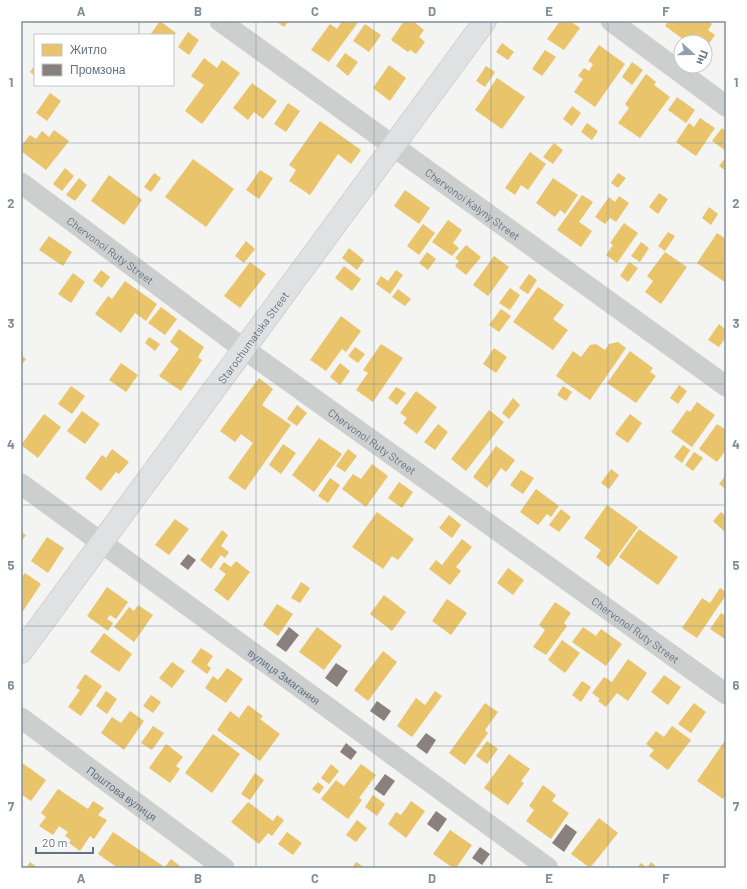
<svg xmlns="http://www.w3.org/2000/svg" width="747" height="889" viewBox="0 0 747 889" font-family="Barlow,sans-serif">
<style>
.homes{fill:#e9c46a}
.industry{fill:#8a817c}
.lines{fill:none;stroke-linecap:round;stroke-linejoin:round}
.secondary-casing{stroke:#d0d2d3;stroke-width:24}
.street{stroke:#cdcfcf;stroke-width:21}
.secondary{stroke:#e0e1e2;stroke-width:22}
.grid{fill:none;stroke:#808e9c;stroke-width:1;stroke-opacity:0.55}
.labels{text-anchor:middle;dominant-baseline:central;stroke-width:4;stroke-linejoin:round;paint-order:stroke}
.street-label{font-size:11px;fill:#617385;stroke:#fff}
.neatline{fill:none;stroke:#808e9c;stroke-width:1.5}
.grid-label{font-size:13px;text-anchor:middle;font-weight:bold;fill:#808e9c}
</style>
<rect width="100%" height="100%" fill="#f4f4f2"/>
<g class="homes">
<polygon points="160,21 176,33 173,37 173,35 150,35"/>
<polygon points="278,21 289,21 284,27 277,22"/>
<polygon points="342,21 359,21 329,62 311,50 330,24 337,29"/>
<polygon points="404,21 413,21 424,30 419,37 425,42 416,54 410,50 408,52 391,40"/>
<polygon points="560,21 570,21 580,28 564,50 547,39"/>
<polygon points="668,21 708,21 712,24 708,30 715,35 705,49 705,42 687,42 665,26"/>
<polygon points="365,24 381,35 369,52 353,41"/>
<polygon points="188,32 199,40 189,55 178,47"/>
<polygon points="502,43 514,52 508,60 496,52"/>
<polygon points="599,45 625,64 595,107 574,92 583,79 578,76 584,68 589,71 593,64 588,61"/>
<polygon points="545,50 556,57 542,76 532,69"/>
<polygon points="345,53 358,62 348,76 336,66"/>
<polygon points="204,58 217,68 222,60 240,73 202,124 185,111 204,85 191,76"/>
<polygon points="632,62 643,70 632,85 622,77"/>
<polygon points="35,65 35,76 30,72"/>
<polygon points="389,65 406,78 390,101 373,88"/>
<polygon points="486,66 495,72 485,87 476,81"/>
<polygon points="646,74 656,82 654,85 670,97 640,138 618,123 629,108 625,104"/>
<polygon points="497,78 525,97 502,129 475,110"/>
<polygon points="252,83 277,101 263,119 254,112 248,120 233,108"/>
<polygon points="50,93 61,101 47,121 36,113"/>
<polygon points="677,97 695,110 686,123 668,110"/>
<polygon points="288,103 300,111 286,132 274,124"/>
<polygon points="572,106 581,113 572,126 563,119"/>
<polygon points="700,118 715,128 696,156 676,142 689,123 694,127"/>
<polygon points="320,121 361,150 351,164 338,154 310,195 289,181 296,170 289,165"/>
<polygon points="587,123 598,131 592,140 581,132"/>
<polygon points="722,128 726,131 726,151 712,141"/>
<polygon points="54,130 69,141 46,170 21,151 21,146 30,135 36,139 42,131 49,137"/>
<polygon points="554,143 563,150 553,164 543,157"/>
<polygon points="530,152 546,164 528,190 521,185 515,195 505,188"/>
<polygon points="726,157 726,171 719,166"/>
<polygon points="193,159 234,189 206,227 165,197"/>
<polygon points="65,168 74,176 62,191 53,184"/>
<polygon points="260,170 273,178 259,199 246,190"/>
<polygon points="154,173 161,178 151,192 144,187"/>
<polygon points="618,173 626,178 618,188 611,183"/>
<polygon points="109,175 142,200 124,225 91,201"/>
<polygon points="79,178 87,185 75,201 66,195"/>
<polygon points="553,178 578,195 565,214 560,210 555,217 536,203"/>
<polygon points="405,190 430,208 419,224 394,206"/>
<polygon points="659,193 668,199 658,214 649,207"/>
<polygon points="582,195 593,202 579,222 592,231 581,247 557,230"/>
<polygon points="619,196 629,203 616,222 610,218 605,224 595,217 609,197 615,202"/>
<polygon points="709,207 718,214 711,225 702,218"/>
<polygon points="448,220 462,230 453,243 459,248 452,256 432,242"/>
<polygon points="624,223 638,233 617,263 606,255 613,245 610,243"/>
<polygon points="423,224 435,233 419,255 407,246"/>
<polygon points="668,232 675,236 665,251 658,246"/>
<polygon points="717,233 726,239 726,283 697,263"/>
<polygon points="49,236 72,252 63,266 39,250"/>
<polygon points="246,241 255,249 244,263 235,256"/>
<polygon points="641,242 649,248 640,262 631,256"/>
<polygon points="466,245 481,257 466,275 455,266 459,261 455,258"/>
<polygon points="349,248 364,260 357,270 342,258"/>
<polygon points="427,252 436,259 428,270 419,263"/>
<polygon points="665,252 687,267 661,304 645,292 653,281 647,276"/>
<polygon points="494,256 509,267 488,296 473,285"/>
<polygon points="250,262 266,274 240,308 224,296"/>
<polygon points="629,262 638,268 628,282 620,276"/>
<polygon points="344,266 361,279 352,291 335,278"/>
<polygon points="101,270 110,277 102,288 93,281"/>
<polygon points="396,270 403,275 390,294 376,284 381,276 388,281"/>
<polygon points="73,273 85,282 71,303 58,294"/>
<polygon points="529,274 537,280 528,294 519,288"/>
<polygon points="125,281 157,304 146,321 135,313 121,333 95,314 108,296 112,299"/>
<polygon points="538,287 564,305 553,319 568,330 553,350 513,322"/>
<polygon points="510,288 520,295 510,310 499,303"/>
<polygon points="398,289 411,299 405,306 392,297"/>
<polygon points="161,307 177,319 165,335 148,323"/>
<polygon points="501,309 511,316 499,332 489,325"/>
<polygon points="341,316 361,331 346,352 342,349 326,371 310,360"/>
<polygon points="719,324 726,330 726,337 719,347 708,340"/>
<polygon points="179,329 204,347 198,357 202,360 181,391 159,376 179,349 170,342"/>
<polygon points="149,337 160,344 155,351 145,343"/>
<polygon points="618,342 626,348 590,400 556,376 573,351 581,357 590,345 596,344 605,350 609,344"/>
<polygon points="381,344 403,358 373,402 356,390 368,373 363,370"/>
<polygon points="355,347 365,354 358,363 348,356"/>
<polygon points="494,348 507,357 496,373 483,364"/>
<polygon points="630,351 653,368 650,372 656,376 636,403 607,383"/>
<polygon points="21,355 26,359 21,366"/>
<polygon points="121,363 138,375 126,392 109,380"/>
<polygon points="340,363 350,371 340,385 330,377"/>
<polygon points="259,378 273,389 262,405 291,425 245,490 228,478 253,443 241,434 235,442 220,431"/>
<polygon points="679,385 687,391 678,404 670,398"/>
<polygon points="71,386 85,396 72,414 58,404"/>
<polygon points="563,386 572,392 566,401 557,395"/>
<polygon points="396,387 406,393 397,405 388,398"/>
<polygon points="416,391 437,407 417,434 403,423 407,418 400,413"/>
<polygon points="513,398 520,405 509,419 502,413"/>
<polygon points="697,402 715,415 692,447 671,432 687,410 690,412"/>
<polygon points="297,405 307,413 297,426 287,419"/>
<polygon points="489,410 504,422 466,471 451,459"/>
<polygon points="82,411 100,424 85,444 67,431"/>
<polygon points="44,414 61,427 38,458 21,445"/>
<polygon points="630,414 642,423 628,443 615,434"/>
<polygon points="438,424 448,432 435,450 424,442"/>
<polygon points="717,424 726,430 726,450 717,462 699,449"/>
<polygon points="319,438 342,454 314,492 292,475"/>
<polygon points="283,444 296,453 281,474 269,465"/>
<polygon points="683,445 690,450 682,463 674,457"/>
<polygon points="496,446 515,460 506,472 501,468 487,488 473,477"/>
<polygon points="112,449 129,462 119,474 116,472 101,491 85,478 102,455 106,458"/>
<polygon points="348,449 357,456 345,472 336,466"/>
<polygon points="694,452 703,458 693,471 685,465"/>
<polygon points="372,464 388,476 366,507 342,489 353,474 361,479"/>
<polygon points="611,469 619,475 609,489 601,483"/>
<polygon points="521,470 534,478 523,494 510,485"/>
<polygon points="726,475 726,489 719,484"/>
<polygon points="330,478 340,485 328,503 318,496"/>
<polygon points="399,482 413,492 402,508 388,498"/>
<polygon points="536,489 559,506 551,517 547,514 538,525 520,512"/>
<polygon points="607,505 638,527 609,567 596,557 601,550 584,538"/>
<polygon points="561,509 571,517 559,532 549,525"/>
<polygon points="377,512 414,539 398,560 392,556 383,569 352,547"/>
<polygon points="721,512 726,516 726,533 713,521"/>
<polygon points="449,515 461,525 452,538 439,528"/>
<polygon points="175,519 189,529 169,555 155,545"/>
<polygon points="639,529 678,557 658,585 619,557"/>
<polygon points="222,530 228,535 221,546 229,552 225,558 221,555 211,569 200,560"/>
<polygon points="21,532 26,535 21,542"/>
<polygon points="47,537 64,548 48,573 31,561"/>
<polygon points="462,539 472,547 456,567 461,571 450,585 429,569 436,560 442,565"/>
<polygon points="236,561 250,572 228,601 214,590 226,574 219,569 224,562 231,567"/>
<polygon points="508,568 524,580 513,595 497,583"/>
<polygon points="25,573 41,584 21,614 21,578"/>
<polygon points="301,582 310,588 300,603 291,598"/>
<polygon points="107,587 128,602 116,619 110,615 107,619 113,623 108,631 87,616"/>
<polygon points="720,588 726,592 726,595 697,638 682,628 702,598 710,603"/>
<polygon points="384,595 406,612 392,631 370,614"/>
<polygon points="447,599 467,613 451,635 432,621"/>
<polygon points="555,602 571,613 564,623 567,626 546,655 533,647 545,630 539,625"/>
<polygon points="277,604 293,614 278,636 263,625"/>
<polygon points="138,605 153,615 134,642 114,627 129,607 134,611"/>
<polygon points="721,613 726,616 726,637 725,639 710,629"/>
<polygon points="317,627 342,646 324,670 299,652"/>
<polygon points="583,627 596,636 601,629 622,644 606,666 572,642"/>
<polygon points="104,633 132,654 119,672 90,652"/>
<polygon points="562,640 580,653 565,673 548,660"/>
<polygon points="201,648 213,656 207,665 211,668 207,674 191,662"/>
<polygon points="383,651 397,662 368,701 354,690"/>
<polygon points="628,659 647,673 628,701 617,693 606,707 598,701 600,699 592,693 604,677 612,682"/>
<polygon points="172,662 185,671 172,688 159,678"/>
<polygon points="227,668 243,679 226,703 205,688 213,676 218,680"/>
<polygon points="85,674 102,686 81,716 68,707 80,690 76,688"/>
<polygon points="664,675 681,687 668,705 651,692"/>
<polygon points="582,681 591,687 581,702 572,695"/>
<polygon points="106,691 117,699 107,714 96,706"/>
<polygon points="435,691 442,696 412,737 397,726 416,698 425,705"/>
<polygon points="151,695 161,702 153,713 143,706"/>
<polygon points="485,703 498,712 485,730 488,733 465,765 449,753"/>
<polygon points="694,703 706,712 691,733 678,724"/>
<polygon points="248,705 263,716 260,719 280,734 260,761 217,730 230,711 239,718"/>
<polygon points="130,711 144,721 124,750 101,733 112,717 121,723"/>
<polygon points="153,726 164,733 152,750 141,743"/>
<polygon points="672,726 691,740 668,770 649,756 654,750 646,744 656,731 664,737"/>
<polygon points="213,734 240,754 212,793 185,773"/>
<polygon points="726,739 726,795 723,799 697,781"/>
<polygon points="487,741 498,749 487,764 476,756"/>
<polygon points="166,744 183,757 176,766 180,769 170,783 149,768"/>
<polygon points="509,754 530,769 521,781 524,783 508,805 484,788"/>
<polygon points="21,762 46,780 31,801 21,794"/>
<polygon points="331,764 339,771 329,784 321,778"/>
<polygon points="361,764 376,775 359,798 362,800 348,819 321,799 336,780 344,786"/>
<polygon points="255,773 264,780 250,800 241,794"/>
<polygon points="318,782 324,787 319,794 312,789"/>
<polygon points="543,785 556,795 552,801 569,813 551,839 526,821 534,810 529,806"/>
<polygon points="58,789 88,809 93,801 104,808 98,815 107,820 94,839 90,836 80,851 69,843 71,840 65,836 68,832 59,826 53,835 39,826 46,817 41,813"/>
<polygon points="373,795 385,804 377,816 365,807"/>
<polygon points="411,801 425,811 406,838 388,824 396,812 401,815"/>
<polygon points="248,802 273,821 277,815 284,820 272,836 268,833 259,844 231,822"/>
<polygon points="599,818 618,833 590,868 571,854"/>
<polygon points="357,820 367,828 356,842 346,835"/>
<polygon points="450,830 472,845 456,868 453,868 433,854"/>
<polygon points="113,832 163,866 161,868 118,868 98,854"/>
<polygon points="287,832 302,843 293,855 278,844"/>
<polygon points="171,859 180,866 178,868 164,868"/>
<polygon points="30,862 38,868 26,868"/>
<polygon points="356,862 365,868 352,868"/>
<polygon points="651,862 658,868 637,868 641,863 647,868"/>
</g>
<g class="industry">
<polygon points="188,554 196,560 188,570 180,564"/>
<polygon points="289,627 299,635 286,652 276,645"/>
<polygon points="336,663 348,671 337,687 325,678"/>
<polygon points="377,701 391,711 384,721 370,711"/>
<polygon points="426,733 436,740 427,754 416,746"/>
<polygon points="346,743 357,752 351,760 340,752"/>
<polygon points="385,774 395,781 384,796 374,789"/>
<polygon points="436,811 447,819 438,832 427,824"/>
<polygon points="566,824 577,832 564,852 552,843"/>
<polygon points="480,847 490,854 482,865 472,858"/>
</g>
<g class="lines">
<g class="secondary-casing">
<g id="secondary">
<path id="s5" d="M 21,652 L 485,21"/>
</g>
</g>
<g class="street">
<path id="s1" d="M 220,21 L 726,386"/>
<polyline points="611,21 726,106"/>
<path id="s2" d="M 21,183 L 233,341 L 726,694"/>
<path id="s3" d="M 21,484 L 548,868"/>
<path id="s4" d="M 21,718 L 224,868"/>
</g>
<use href="#secondary" class="secondary"/>
</g>
<path class="grid" d="M 139,21 L 139,35M 256,21 L 256,868M 374,21 L 374,868M 491,21 L 491,868M 608,21 L 608,868M 139,85 L 139,868M 21,143 L 726,143M 21,263 L 726,263M 21,384 L 726,384M 21,505 L 726,505M 21,626 L 726,626M 21,746 L 726,746"/>
<g class="labels">
<g class="street-label">
<text stroke="none"><textPath href="#s1" startOffset="312">Chervonoi Kalyny Street</textPath></text>
<text stroke="none"><textPath href="#s2" startOffset="112">Chervonoi Ruty Street</textPath></text>
<text stroke="none"><textPath href="#s5" startOffset="391">Starochumatska Street</textPath></text>
<text stroke="none"><textPath href="#s2" startOffset="436">Chervonoi Ruty Street</textPath></text>
<text stroke="none"><textPath href="#s2" startOffset="760">Chervonoi Ruty Street</textPath></text>
<text stroke="none"><textPath href="#s3" startOffset="326">вулиця Змагання</textPath></text>
<text stroke="none"><textPath href="#s4" startOffset="126">Поштова вулиця</textPath></text>
</g>
</g>
<rect width="747" height="889" fill="none" stroke="#ffffff" stroke-width="44"/>
<rect x="34" y="34" width="140" height="52" fill="#ffffff" stroke="#c0c7ce"/>
<rect x="42" y="44" width="20" height="12" fill="#e9c46a" stroke="#c0c7ce"/>
<text x="70" y="54" font-size="12" fill="#617385">Житло</text>
<rect x="42" y="64" width="20" height="12" fill="#8a817c" stroke="#c0c7ce"/>
<text x="70" y="74" font-size="12" fill="#617385">Промзона</text>
<g transform="translate(693 54) rotate(111)"><circle r="19" fill="#ffffff" stroke="#c0c7ce"/>
<path d="M0-3L7 15L0 10L-7 15Z" fill="#94a0ab"/>
<text y="-6" font-size="11" font-weight="bold" text-anchor="middle" fill="#617385">Пн</text>
</g>
<path d="M36 847v6h57v-6" fill="none" stroke="#617385" stroke-width="2"/>
<text x="42" y="847" font-size="12" fill="#617385" stroke="#ffffff" stroke-width="3" paint-order="stroke">20 m</text>
<rect x="22" y="22" width="703" height="845" class="neatline"/>
<g class="grid-label">
<text x="81" y="16">A</text>
<text x="198" y="16">B</text>
<text x="315" y="16">C</text>
<text x="432" y="16">D</text>
<text x="549" y="16">E</text>
<text x="666" y="16">F</text>
<text x="11" y="87">1</text>
<text x="736" y="87">1</text>
<text x="11" y="208">2</text>
<text x="736" y="208">2</text>
<text x="11" y="328">3</text>
<text x="736" y="328">3</text>
<text x="11" y="449">4</text>
<text x="736" y="449">4</text>
<text x="11" y="570">5</text>
<text x="736" y="570">5</text>
<text x="11" y="690">6</text>
<text x="736" y="690">6</text>
<text x="11" y="811">7</text>
<text x="736" y="811">7</text>
<text x="81" y="883">A</text>
<text x="198" y="883">B</text>
<text x="315" y="883">C</text>
<text x="432" y="883">D</text>
<text x="549" y="883">E</text>
<text x="666" y="883">F</text>
</g>
</svg>
